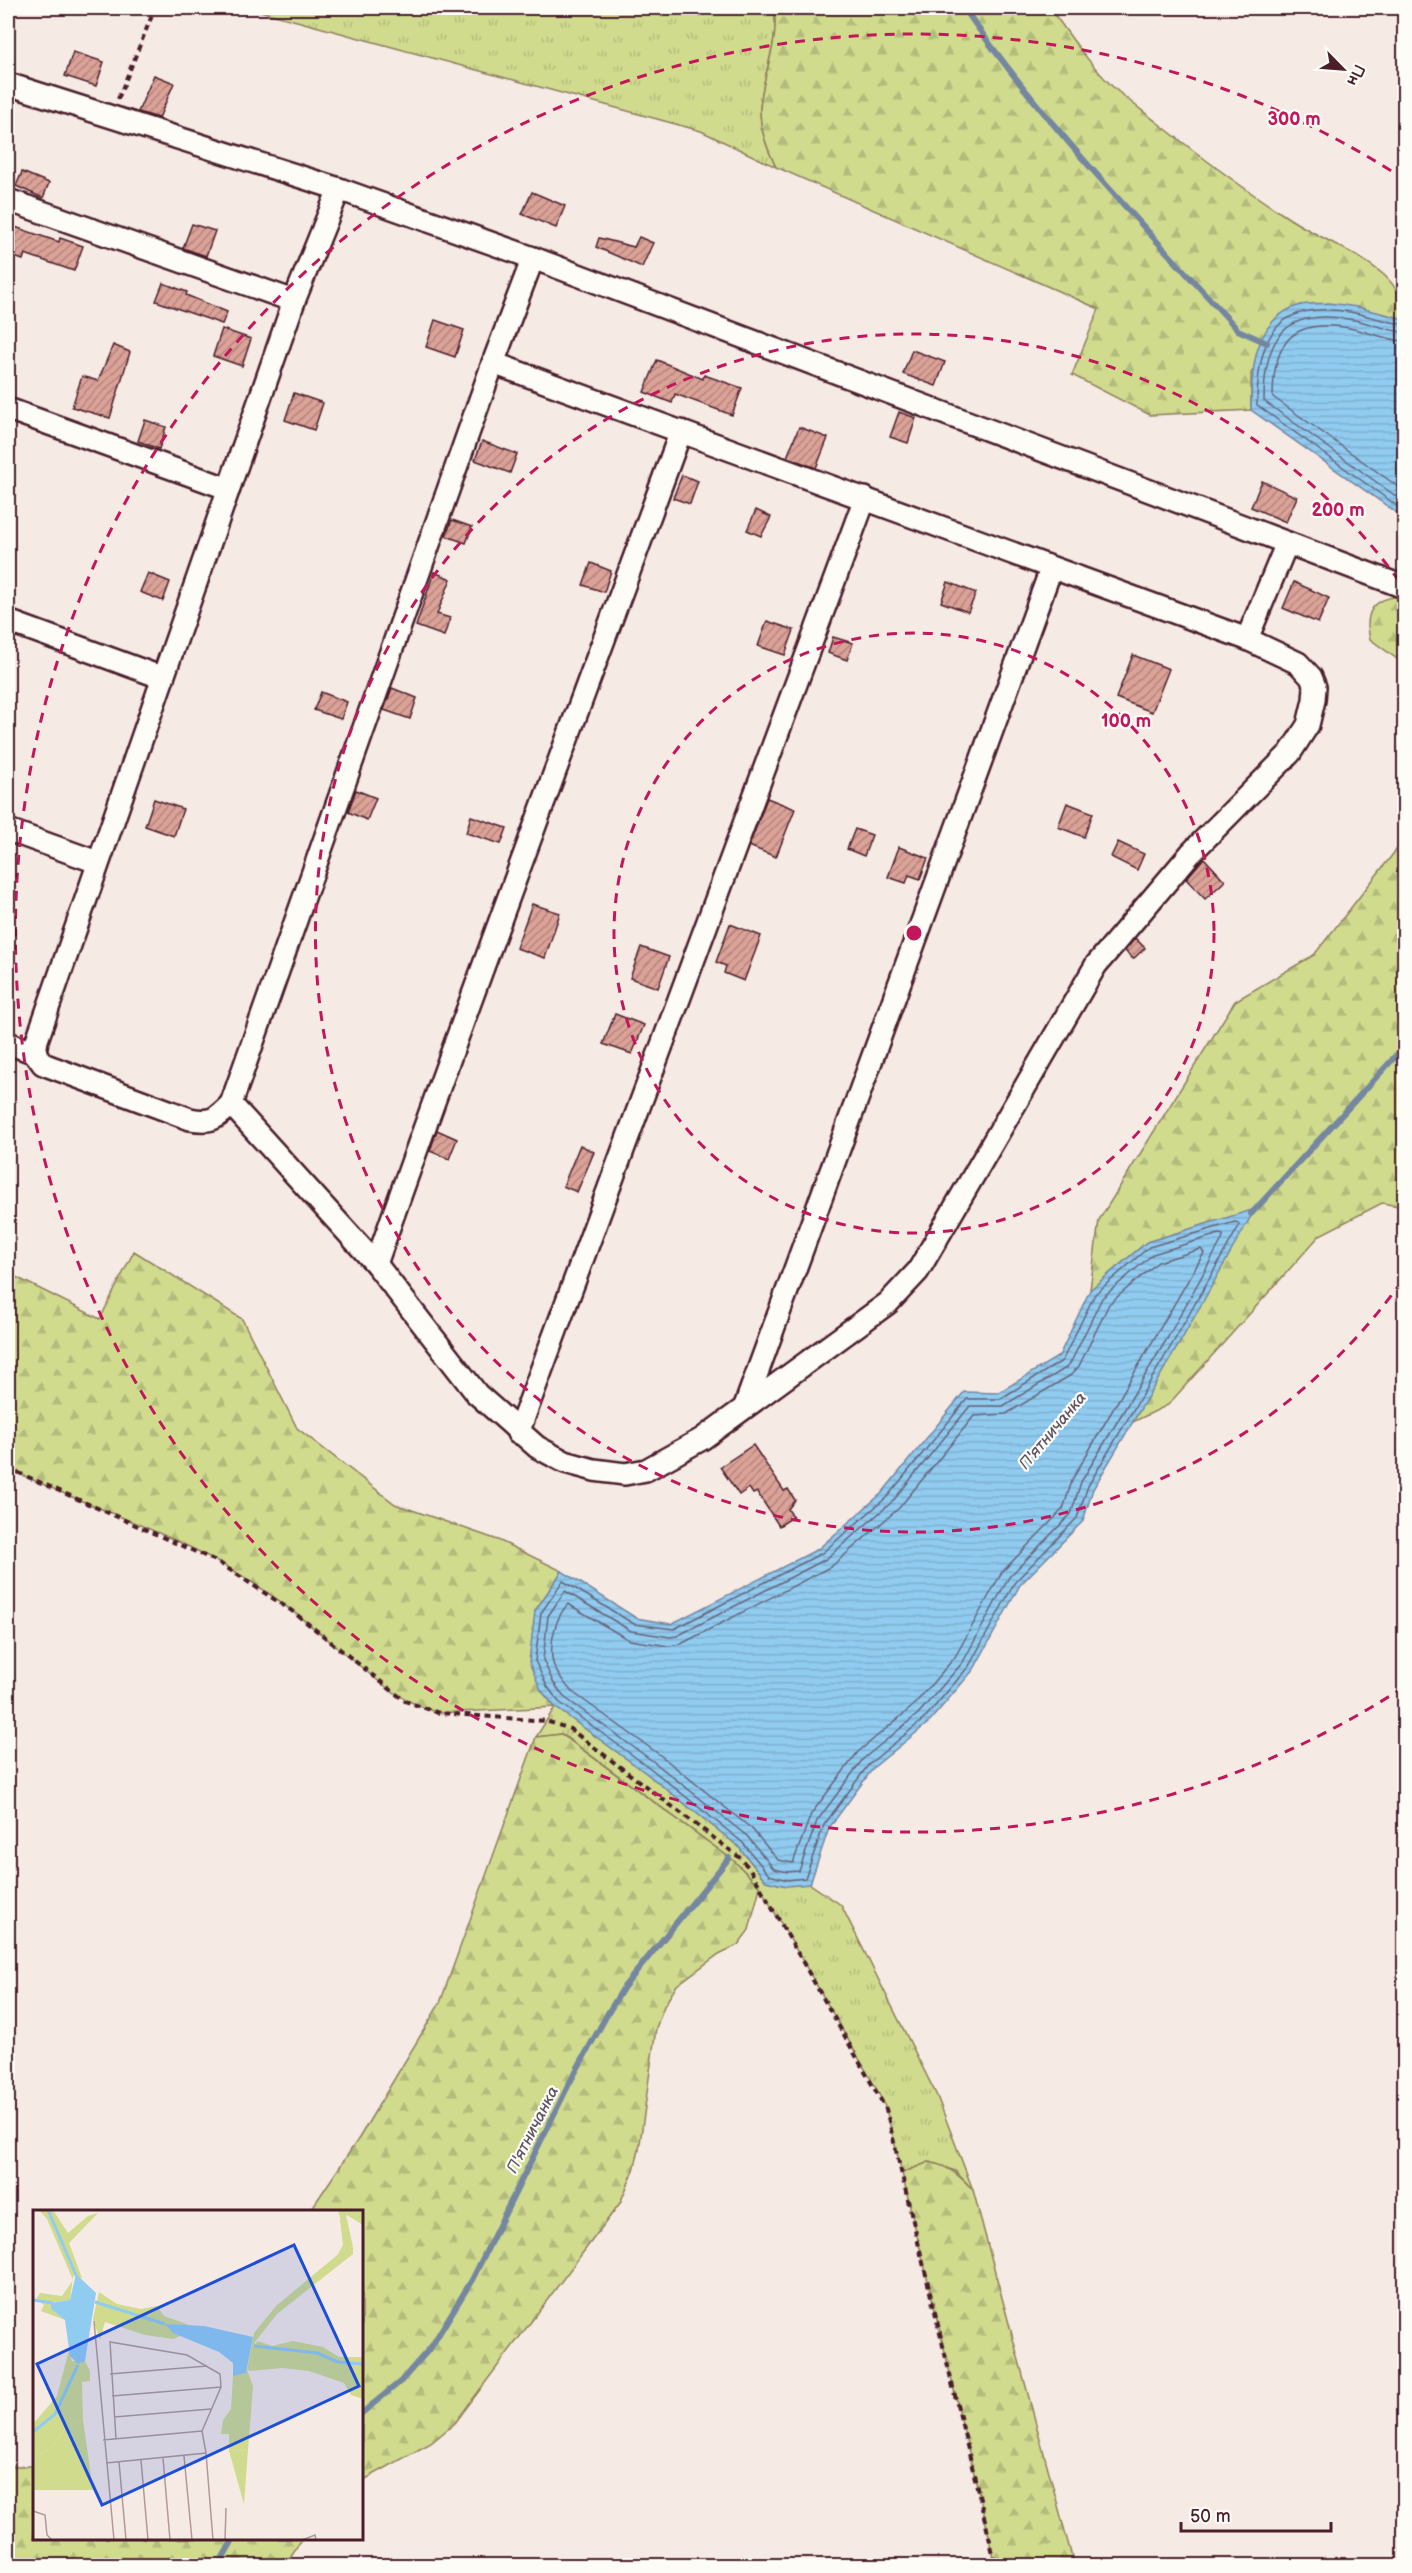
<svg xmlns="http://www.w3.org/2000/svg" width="1412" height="2573" viewBox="0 0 1412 2573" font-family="'Balsamiq Sans',sans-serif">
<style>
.grass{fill:url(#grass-tufts);stroke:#8d7d5c;stroke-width:1.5}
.forest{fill:url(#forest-firs);stroke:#8d7d5c;stroke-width:1.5}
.water{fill:url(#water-rules);stroke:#7486a1;stroke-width:1.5}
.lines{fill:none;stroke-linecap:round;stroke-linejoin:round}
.shore{stroke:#66647a;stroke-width:1.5}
.stream{stroke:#7486a1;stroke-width:6}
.building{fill:url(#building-hatch);stroke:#4a1f2b;stroke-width:1.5}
.minor-casing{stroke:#4a1f2b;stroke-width:26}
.path{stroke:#4a1f2b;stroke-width:4;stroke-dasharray:6 4.5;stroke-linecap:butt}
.minor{stroke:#fdfcf7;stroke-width:21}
.ring{fill:none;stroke:#c2185b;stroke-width:3;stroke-dasharray:10 8}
.labels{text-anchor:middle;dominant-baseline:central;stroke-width:4.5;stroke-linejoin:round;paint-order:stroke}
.water-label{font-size:16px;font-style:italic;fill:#5f5366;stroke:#fdfcf7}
.inset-river{fill:none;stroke:#90cbf0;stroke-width:3}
.inset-road{fill:none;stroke:#b1999a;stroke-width:1.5}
.view{fill:#1d4ed8;fill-opacity:0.15;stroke:#1d4ed8;stroke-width:3}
.inset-edge{fill:none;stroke:#4a1f2b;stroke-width:3}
.centre{fill:#c2185b;stroke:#fdfcf7;stroke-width:3}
.ring-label{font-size:18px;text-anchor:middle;font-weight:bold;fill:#c2185b;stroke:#fdfcf7;stroke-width:4.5;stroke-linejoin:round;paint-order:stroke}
</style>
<defs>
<pattern id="grass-tufts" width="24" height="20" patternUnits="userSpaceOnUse" patternTransform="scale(1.5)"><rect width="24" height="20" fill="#d0db8e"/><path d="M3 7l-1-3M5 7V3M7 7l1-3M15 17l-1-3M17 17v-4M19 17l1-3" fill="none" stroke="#b4bc7b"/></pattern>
<pattern id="forest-firs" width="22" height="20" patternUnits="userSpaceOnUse" patternTransform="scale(1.5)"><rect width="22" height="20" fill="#d0db8e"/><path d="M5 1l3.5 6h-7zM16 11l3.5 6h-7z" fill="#b4bc7b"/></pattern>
<pattern id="water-rules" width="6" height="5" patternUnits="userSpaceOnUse" patternTransform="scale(1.5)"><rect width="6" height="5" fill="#90cbf0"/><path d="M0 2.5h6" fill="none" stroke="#7eaece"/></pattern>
<pattern id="building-hatch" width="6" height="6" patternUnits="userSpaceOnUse" patternTransform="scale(1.5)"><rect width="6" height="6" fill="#dba298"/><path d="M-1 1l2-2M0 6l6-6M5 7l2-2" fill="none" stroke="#b4837c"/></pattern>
</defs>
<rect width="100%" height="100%" fill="#f6eae4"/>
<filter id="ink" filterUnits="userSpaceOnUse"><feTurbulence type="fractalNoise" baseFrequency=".0167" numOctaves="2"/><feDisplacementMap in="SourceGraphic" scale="12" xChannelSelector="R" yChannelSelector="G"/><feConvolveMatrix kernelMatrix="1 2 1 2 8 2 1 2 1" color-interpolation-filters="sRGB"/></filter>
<g filter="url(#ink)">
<g class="grass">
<path d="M 249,8 L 774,8 C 780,42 762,74 760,109 C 760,130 767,148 776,167 L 701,131 Z"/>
<polygon points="555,1707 646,1773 738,1846 766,1881 783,1885 810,1884 841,1905 937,2096 973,2190 955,2171 929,2162 902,2173 886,2109 877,2090 760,1887 734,1861 562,1734 536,1737"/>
</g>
<g class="forest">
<path d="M 774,8 L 1050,8 C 1069,35 1088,62 1112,86 C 1126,99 1143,111 1158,123 C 1201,157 1245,190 1290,219 C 1321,239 1357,252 1384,275 C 1397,287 1404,301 1404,319 C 1368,310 1339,302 1301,305 L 1251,373 L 1251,410 L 1150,415 L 1072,375 L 1099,309 L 776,167 C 767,148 760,130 760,109 C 762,74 780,43 774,8 Z"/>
<path d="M 1404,596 L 1404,664 L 1370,639 C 1363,610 1375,597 1404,596 Z"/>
<polygon points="1404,840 1404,1207 1382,1203 1320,1235 1168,1405 1133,1422 1254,1210 1147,1242 1090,1290 1099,1220 1235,1001 1314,955"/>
<path d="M 134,1251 L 242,1319 L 297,1428 L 395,1504 L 498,1540 L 562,1571 L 535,1611 L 541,1690 L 555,1707 L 439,1713 C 400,1702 378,1681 348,1656 C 315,1629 283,1602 247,1579 C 175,1532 85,1507 8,1468 L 8,1273 L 100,1319 Z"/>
<polygon points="561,1734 734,1861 760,1887 749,1930 738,1945 719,1954 677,1985 664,2006 656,2028 639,2150 634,2170 620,2203 455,2423 431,2443 362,2481 362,2212 310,2211 359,2138 440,2003 536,1737"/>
<path d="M 929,2162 C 949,2166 959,2175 973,2190 L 1074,2565 L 996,2565 L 902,2173 Z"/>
<polygon points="8,2466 34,2466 34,2538 302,2539 285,2565 8,2565"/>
</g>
<g class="water">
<path d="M 1329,303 L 1357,307 L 1404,319 L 1404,518 L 1251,410 C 1251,370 1254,317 1301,305 C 1310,303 1320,304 1329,303 Z"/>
<polygon points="1255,1209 1179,1344 1093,1489 1083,1521 1020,1585 974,1669 928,1723 874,1767 829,1828 810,1884 787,1886 766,1881 738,1846 646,1773 555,1707 541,1690 529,1662 535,1611 562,1571 636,1618 671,1624 818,1549 882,1493 964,1392 998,1393 1059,1356 1090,1290 1147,1242"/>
</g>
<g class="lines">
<g class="shore">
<path d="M 1404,324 C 1388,323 1371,316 1355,313 C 1278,298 1257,334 1257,405 L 1404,511"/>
<path d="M 1404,332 C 1388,331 1371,323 1354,320 C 1285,307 1264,336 1264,401 L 1404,502"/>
<path d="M 1404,341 C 1388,340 1371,333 1354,329 C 1295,317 1273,338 1273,397 L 1404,491"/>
<polygon points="1235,1222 1238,1223 1239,1226 1174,1341 1088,1486 1077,1518 1015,1582 969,1666 924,1719 869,1764 824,1825 805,1878 788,1880 769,1875 742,1842 650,1768 559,1702 547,1686 535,1661 541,1613 563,1581 634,1624 674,1629 822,1553 887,1497 967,1399 1000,1399 1062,1361 1095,1294 1149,1247"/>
<polygon points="1219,1234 1223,1235 1223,1238 1168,1337 1081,1482 1071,1514 1009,1577 963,1662 918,1714 863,1759 817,1821 799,1871 788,1872 774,1869 747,1836 654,1762 564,1697 553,1682 543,1660 548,1616 565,1591 631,1631 670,1637 677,1636 826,1559 892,1502 970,1406 1003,1406 1066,1368 1071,1362 1102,1298 1153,1254"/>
<path d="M 1201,1249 L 1204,1253 L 1073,1478 L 1063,1509 L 1002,1572 L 955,1657 L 912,1707 L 858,1752 L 811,1814 L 793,1863 L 778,1860 L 752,1829 L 660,1755 L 571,1691 C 564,1682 553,1670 552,1658 C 550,1639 556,1617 568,1604 L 629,1640 L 669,1646 L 681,1644 L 832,1566 L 899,1508 L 974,1416 L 1006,1414 L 1071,1375 L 1079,1366 L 1109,1304 L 1158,1262 Z"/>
</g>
<g class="stream">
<path d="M 964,8 C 1044,124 1144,226 1238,330 L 1267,343"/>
<polyline points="1251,1214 1404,1047"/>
<polyline points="362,2413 401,2381 431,2347 472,2280 570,2082 608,2013 624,1987 729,1858"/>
<polyline points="218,2566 234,2538"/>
</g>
</g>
<g class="building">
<polygon points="73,52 104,62 96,86 65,76"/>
<polygon points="154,75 174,83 159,118 138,112"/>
<polygon points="22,172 49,183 43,198 16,186"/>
<polygon points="532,192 565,206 556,228 522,214"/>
<polygon points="192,224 215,231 206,256 183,248"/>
<polygon points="15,227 59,242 60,238 83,246 74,271 25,254 23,260 8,255"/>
<polygon points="639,237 653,243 642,267 596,247 599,238 634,247"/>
<polygon points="163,283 187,292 186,295 227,312 222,324 156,301"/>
<polygon points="435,320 464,330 455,357 426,347"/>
<polygon points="222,329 251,339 242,366 213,356"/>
<polygon points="113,345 130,352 110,418 72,407 82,376 98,381"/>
<polygon points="912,350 945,362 936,386 903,374"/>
<polygon points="657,360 703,379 704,375 742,388 732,415 675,394 672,403 644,392"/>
<polygon points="294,393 323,403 314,430 285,420"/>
<polygon points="899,412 916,418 908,443 890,437"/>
<polygon points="145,420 166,427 159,449 138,441"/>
<polygon points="799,427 828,438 816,468 787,457"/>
<polygon points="482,441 517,454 510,473 475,460"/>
<polygon points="682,475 698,481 690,504 673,498"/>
<polygon points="1262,481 1297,497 1286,522 1251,507"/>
<polygon points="756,510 771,517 761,536 747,530"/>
<polygon points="452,520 472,527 466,543 446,536"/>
<polygon points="591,563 611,571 604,592 583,585"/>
<polygon points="434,572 451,579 437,614 450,618 444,636 416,626"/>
<polygon points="148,573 170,582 163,601 140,592"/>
<polygon points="948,582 976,593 968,612 941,602"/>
<polygon points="1294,582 1329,598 1318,623 1283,608"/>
<polygon points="767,621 794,630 785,655 758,646"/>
<polygon points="833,637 853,643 847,660 828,653"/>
<polygon points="1133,655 1169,669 1152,712 1116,698"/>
<polygon points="392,688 417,698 410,719 384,710"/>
<polygon points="321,692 347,702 341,719 314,710"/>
<polygon points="356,790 376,798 367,820 348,812"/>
<polygon points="767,798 795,809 776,857 749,846"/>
<polygon points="154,799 183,809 174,836 145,826"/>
<polygon points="1067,803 1093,813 1084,837 1058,827"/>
<polygon points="471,816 507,828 501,844 466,833"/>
<polygon points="855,829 872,835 864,856 847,849"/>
<polygon points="1118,842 1144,854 1137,870 1111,857"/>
<polygon points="899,847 928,858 920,879 909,875 906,883 888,877"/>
<polygon points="1204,858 1225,881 1205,899 1186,879"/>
<polygon points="532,904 560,913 545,958 516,948"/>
<polygon points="730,924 761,936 744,981 724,973 726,966 716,962"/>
<polygon points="1135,938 1145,948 1133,959 1125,951"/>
<polygon points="641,947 669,957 658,988 630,978"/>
<polygon points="615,1014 644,1025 632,1054 603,1044"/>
<polygon points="437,1130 457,1139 449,1159 430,1151"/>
<polygon points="580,1145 594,1152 577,1192 563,1186"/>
<polygon points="753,1445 784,1491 788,1489 795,1500 788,1509 793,1517 779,1526 757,1492 753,1494 749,1488 739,1495 720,1467"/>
</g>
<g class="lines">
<g class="minor-casing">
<g id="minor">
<polyline points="8,84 339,189 533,258 1404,587"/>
<path d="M 339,189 L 294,301 L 37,1040 L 35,1053 L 43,1064 L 190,1119 C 212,1123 216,1119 231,1104 L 376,1264 L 477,1394 L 537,1447 L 565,1462 L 594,1470 L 625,1474 L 646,1470 L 702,1439 L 888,1303 L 918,1271 L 1096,965 L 1191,853 L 1290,753 L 1308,725 L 1314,700 L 1315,687 L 1311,677 L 1298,663 L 1247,639 L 493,363"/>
<polyline points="8,200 294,301"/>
<polyline points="8,409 229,489"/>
<polyline points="8,621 163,678"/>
<polyline points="1247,639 1287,543"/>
<polyline points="8,830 97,862"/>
<polyline points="8,1043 35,1053"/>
<polyline points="231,1104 493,363 533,258"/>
<path d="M 376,1264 C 474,985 579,709 681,431"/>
<polyline points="745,1406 1051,569"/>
<polyline points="518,1433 865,498"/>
</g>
</g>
<g class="path">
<polyline points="118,99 155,8"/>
<polyline points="8,1468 218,1562 292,1611 405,1701 439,1713 546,1721 570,1729 739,1857 750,1869 886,2109 996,2566"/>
</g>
<use href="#minor" class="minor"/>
</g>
</g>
<g class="ring">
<circle cx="914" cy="933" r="300"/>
<path d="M1402 1281A599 599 0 1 1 1402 585"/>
<path d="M1404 1687A899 899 0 1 1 1404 179"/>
</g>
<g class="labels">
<g class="water-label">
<text transform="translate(1053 1431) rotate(-50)">П'ятничанка</text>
<text transform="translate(533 2130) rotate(-63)">П'ятничанка</text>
</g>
</g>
<g transform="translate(33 2210)">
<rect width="330" height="330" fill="#f6eae4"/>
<path d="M 313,5 L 320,37 L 305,44 L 310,35 L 307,10 ZM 243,96 L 244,104 L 222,132 L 218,161 L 214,160 L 221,123 ZM 50,210 L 60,280 L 0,280 L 0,248 L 19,237 L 32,219 ZM 215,240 L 211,294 L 196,241 Z" fill="#d0db8e"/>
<path d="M 6,0 L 20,0 L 35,23 L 55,6 L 65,3 L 36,33 L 49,68 L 40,66 L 37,90 L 18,93 L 18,99 L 32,110 L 8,101 L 11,95 L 3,89 L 7,83 L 29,86 L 40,70 L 14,9 ZM 305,0 L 330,0 L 330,15 L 314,5 L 308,11 ZM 320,37 L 320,44 L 244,104 L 242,102 L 243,96 L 309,41 ZM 66,82 L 84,94 L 108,99 L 124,96 L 131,106 L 159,116 L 133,114 L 147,126 L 140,129 L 112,125 L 72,112 L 67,130 L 60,109 ZM 225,131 L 239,136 L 260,131 L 290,137 L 306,147 L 330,147 L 330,189 L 318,185 L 311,173 L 276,161 L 249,158 L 218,161 L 221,135 ZM 36,140 L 39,151 L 52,151 L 57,161 L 57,171 L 49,172 L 50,210 L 32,219 L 19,237 L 0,248 L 0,214 L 24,186 ZM 214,160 L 220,176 L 215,240 L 196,241 L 196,224 L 188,224 L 190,210 L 198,199 L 200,166 Z" fill="#d0db8e"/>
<path d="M 43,64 L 63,83 L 52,151 L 45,154 L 37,146 L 32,110 L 18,99 L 18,93 L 37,90 ZM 132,114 L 171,116 L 220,127 L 213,163 L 200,166 L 200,153 L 186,142 L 140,123 Z" fill="#90cbf0"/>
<path class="inset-river" d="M 15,0 L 43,65M 0,90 L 20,93M 62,92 L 132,114M 221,136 L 284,143 L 305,152 L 330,154M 0,222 L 22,204 L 45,155"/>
<path class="inset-road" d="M 61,111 L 81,330M 77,164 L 174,156M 79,186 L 188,177M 81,207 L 178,199M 70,230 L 169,221M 173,243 L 180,330M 151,246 L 159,330M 130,248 L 137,330M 108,250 L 115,330M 86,252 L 93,330M 73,253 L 173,243 L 169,221 L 188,177 L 187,164 L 154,145 L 77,132 L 83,229M 0,301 L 12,305 L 14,325 L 19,330M 192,330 L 193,298M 269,330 L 282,325 L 283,330"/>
<path class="view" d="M 261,35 L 326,176 L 69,295 L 4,154 Z"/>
<rect width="330" height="330" class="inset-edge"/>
</g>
<circle cx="914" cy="933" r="9" class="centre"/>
<g class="ring-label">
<text x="1294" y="125">300 m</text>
<text x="1338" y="516">200 m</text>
<text x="1126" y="727">100 m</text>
</g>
<rect width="1412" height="2573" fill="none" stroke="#fdfcf7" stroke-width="30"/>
<rect x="15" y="15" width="1382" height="2543" fill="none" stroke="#4a1f2b" stroke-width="2" filter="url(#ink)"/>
<g transform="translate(1343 69) rotate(115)" stroke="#fdfcf7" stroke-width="4.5" paint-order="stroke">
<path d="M0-4.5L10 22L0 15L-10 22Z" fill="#4a1f2b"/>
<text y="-9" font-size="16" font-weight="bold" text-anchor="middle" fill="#4a1f2b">Пн</text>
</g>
<path d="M1181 2522v9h150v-9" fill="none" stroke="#4a1f2b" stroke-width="3"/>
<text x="1190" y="2522" font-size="18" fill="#4a1f2b" stroke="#fdfcf7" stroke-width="4.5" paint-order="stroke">50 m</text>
</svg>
